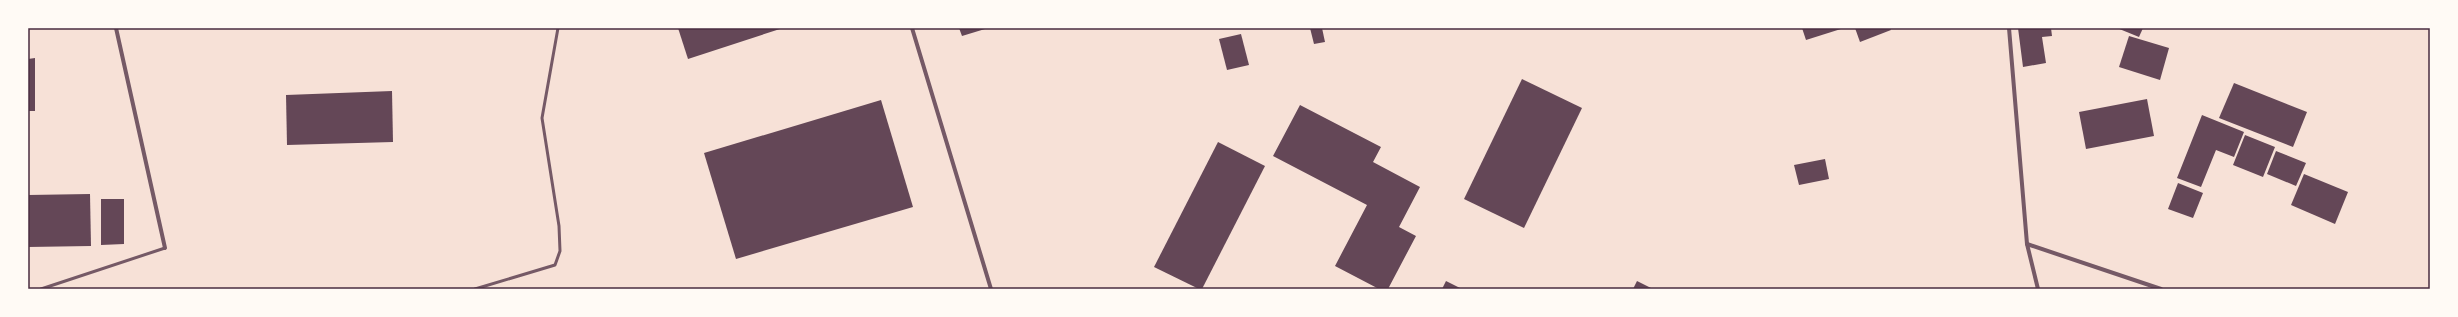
<svg xmlns="http://www.w3.org/2000/svg" width="2458" height="317" viewBox="0 0 2458 317" font-family="Lato,sans-serif">
<style>
.building{fill:#644757}
.lines{fill:none;stroke-linecap:round;stroke-linejoin:round}
.service{stroke:#755966;stroke-width:3}
.minor{stroke:#755966;stroke-width:4}
.neatline{fill:none;stroke:#4a2c40;stroke-width:1.5}
</style>
<rect width="100%" height="100%" fill="#f7e1d7"/>
<g class="building">
<polygon points="678,28 783,28 688,59"/>
<polygon points="959,28 985,28 985,29 962,36"/>
<polygon points="1310,28 1322,28 1325,42 1314,44"/>
<polygon points="1802,28 1844,28 1806,40"/>
<polygon points="1855,28 1890,28 1891,30 1860,42"/>
<polygon points="2018,28 2051,28 2052,36 2042,37 2046,63 2023,67"/>
<polygon points="2117,28 2143,28 2139,37"/>
<polygon points="1241,34 1249,65 1227,70 1219,39"/>
<polygon points="2129,36 2169,48 2160,80 2119,67"/>
<polygon points="35,58 35,111 28,111 28,59"/>
<polygon points="1522,79 1582,108 1524,228 1464,199"/>
<polygon points="2234,83 2307,112 2293,147 2219,118"/>
<polygon points="392,91 393,142 287,145 286,95"/>
<polygon points="2147,99 2154,136 2086,149 2079,112"/>
<polygon points="881,100 913,207 736,259 704,153"/>
<polygon points="1300,105 1381,147 1373,162 1420,187 1399,227 1416,236 1388,289 1379,289 1335,266 1367,205 1273,156"/>
<polygon points="2202,115 2244,132 2234,157 2216,150 2201,187 2177,178"/>
<polygon points="2245,135 2275,147 2263,177 2233,165"/>
<polygon points="1218,142 1265,166 1202,289 1199,289 1154,267"/>
<polygon points="2276,151 2306,163 2296,186 2267,174"/>
<polygon points="1825,159 1829,179 1799,185 1794,165"/>
<polygon points="2304,174 2348,192 2335,224 2291,205"/>
<polygon points="2178,183 2203,193 2193,218 2168,209"/>
<polygon points="90,194 91,246 28,247 28,195"/>
<polygon points="101,199 124,199 124,244 101,245"/>
<polygon points="1446,281 1462,289 1442,289"/>
<polygon points="1637,281 1653,289 1633,289"/>
</g>
<g class="lines">
<g class="service">
<polyline points="41,289 165,248"/>
<polyline points="475,289 555,265 560,251 559,226 542,118 558,28"/>
</g>
<g class="minor">
<polyline points="116,28 165,248"/>
<polyline points="912,28 991,289"/>
<polyline points="2009,28 2027,244 2038,289"/>
<polyline points="2027,244 2161,289"/>
</g>
</g>
<rect width="2458" height="317" fill="none" stroke="#fffaf5" stroke-width="58"/>
<rect x="29" y="29" width="2400" height="259" class="neatline"/>
</svg>
